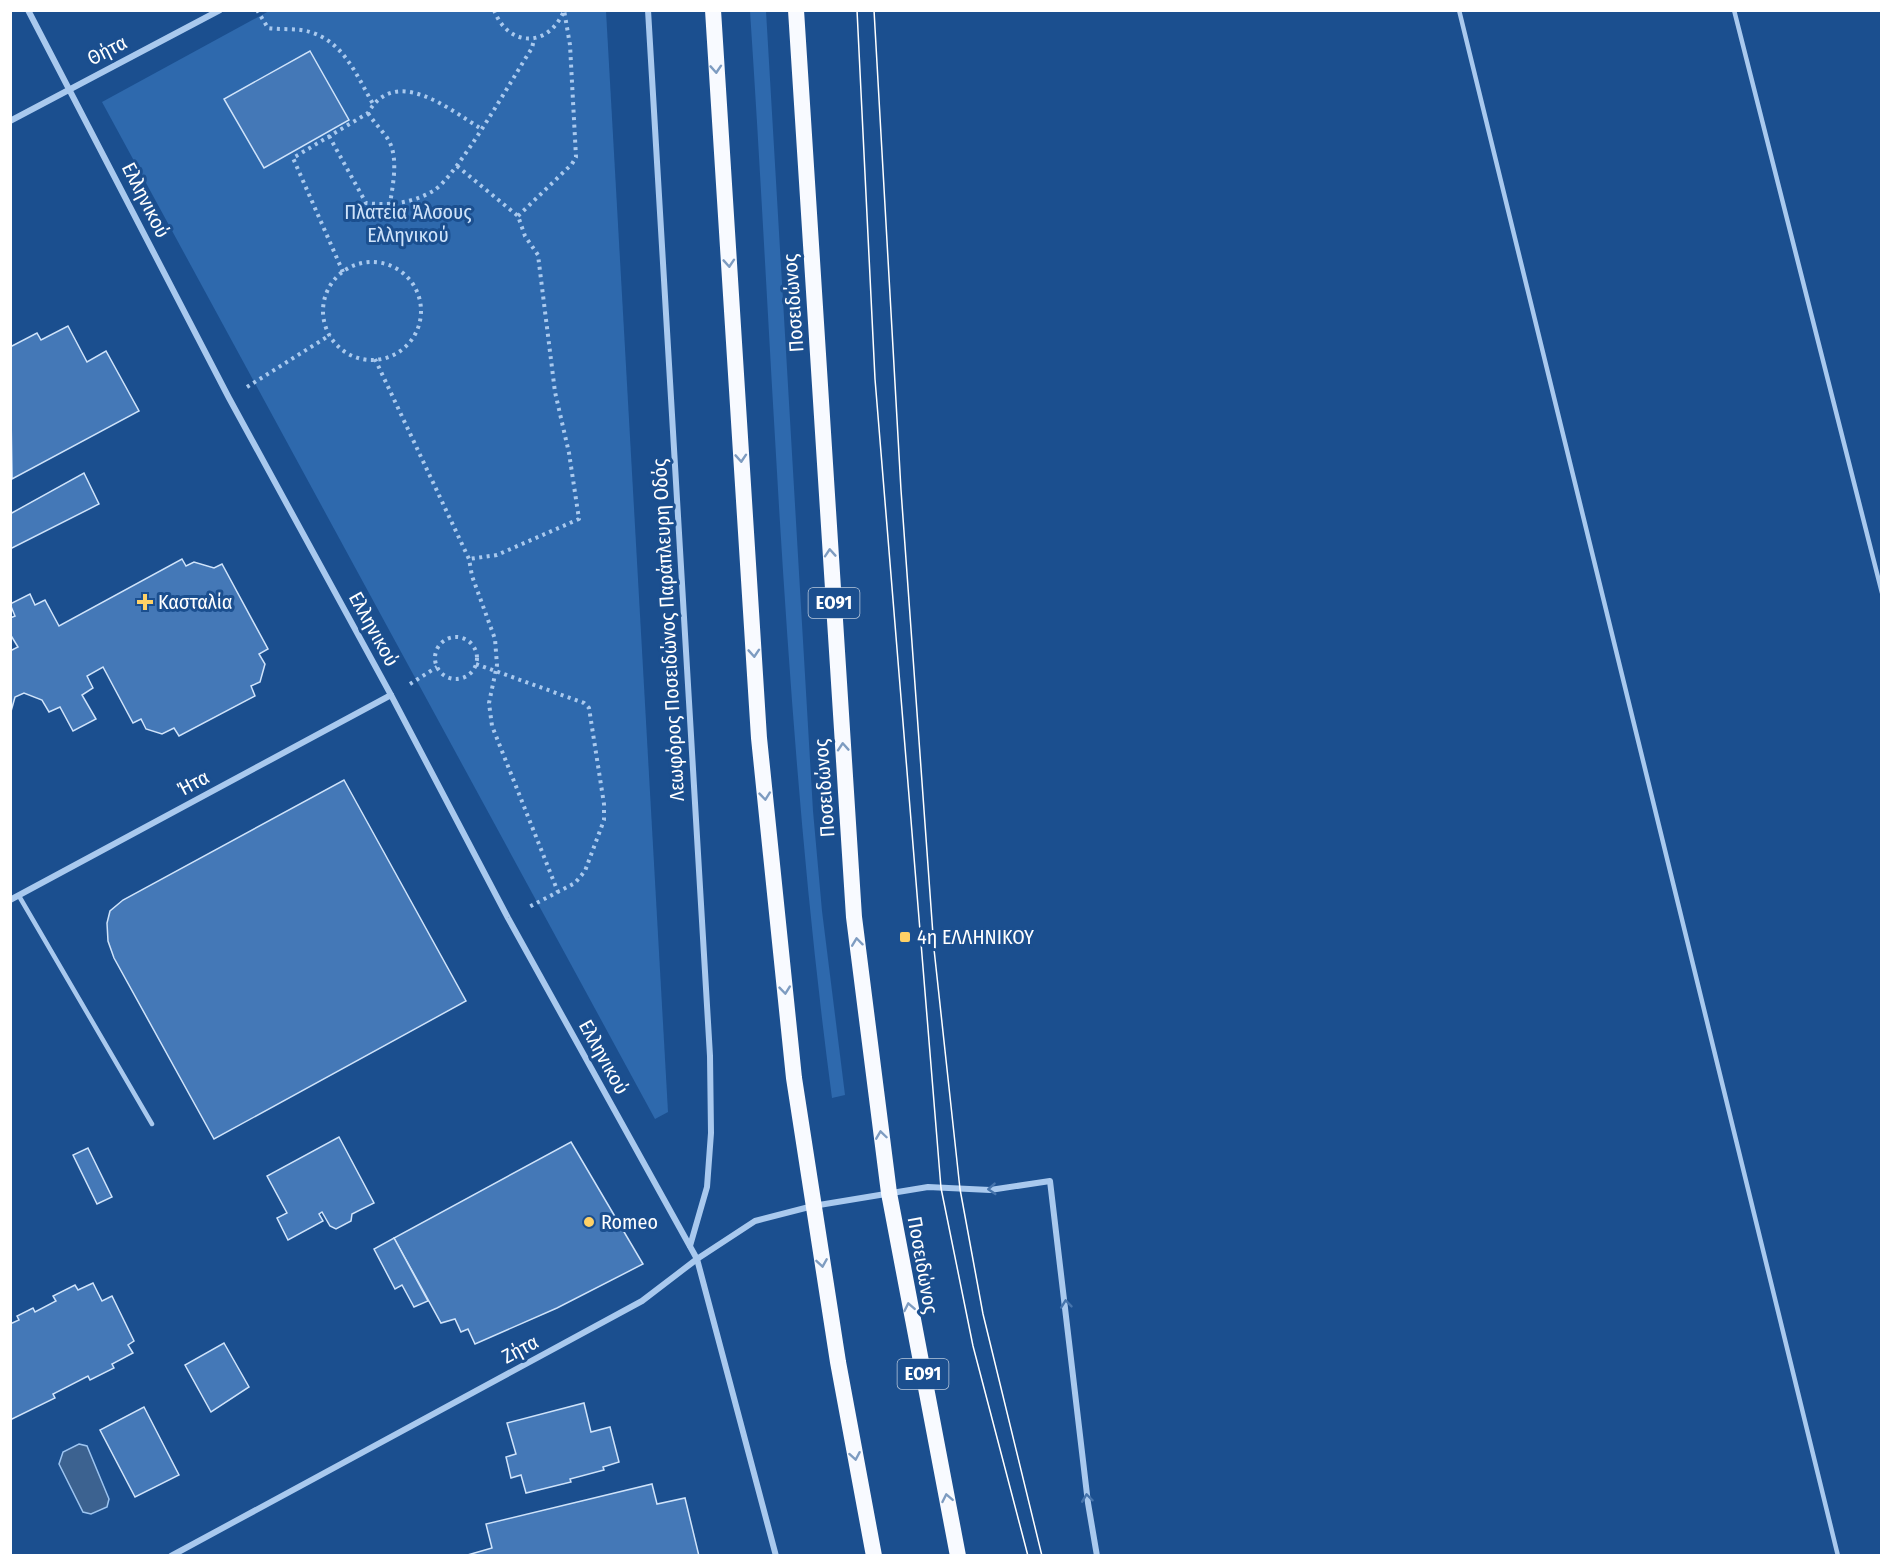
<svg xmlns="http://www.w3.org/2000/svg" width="1892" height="1566" viewBox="0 0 1892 1566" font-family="'Fira Sans Condensed',sans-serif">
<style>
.green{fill:#2e69ad}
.water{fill:#3c6290;stroke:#9cc4f0;stroke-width:1.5}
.building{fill:#4478b7;stroke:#cfe3fa;stroke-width:1.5}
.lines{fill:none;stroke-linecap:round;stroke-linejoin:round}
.path{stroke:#a9c9ee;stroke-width:4;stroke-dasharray:3 4.5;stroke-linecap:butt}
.service{stroke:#a9c9ee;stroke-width:4.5}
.minor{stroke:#a9c9ee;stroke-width:6}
.trunk{stroke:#f8faff;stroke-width:16}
.tram{stroke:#fff;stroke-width:1.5}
.oneway{stroke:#7e9cc1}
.oneway2{stroke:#4674ac}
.poi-dot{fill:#ffd166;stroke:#1b4f8f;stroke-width:2}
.labels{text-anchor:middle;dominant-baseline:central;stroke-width:6;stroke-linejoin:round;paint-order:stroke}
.shield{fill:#1b4f8f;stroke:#bbcadd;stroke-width:1.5}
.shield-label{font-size:18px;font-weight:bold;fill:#fff}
.street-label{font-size:20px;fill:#fff;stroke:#1b4f8f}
.park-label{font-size:20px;fill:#cfe3fa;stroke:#1b4f8f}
.poi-label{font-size:20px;fill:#fff;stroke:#1b4f8f;text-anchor:start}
</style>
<rect width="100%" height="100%" fill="#1b4f8f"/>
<g class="green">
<polygon points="269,11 606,11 668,1112 655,1119 102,102"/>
<path d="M 750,11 L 766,11 L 813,811 L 822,911 L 845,1095 L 832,1098 C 784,738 774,373 750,11 Z"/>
</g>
<polygon class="water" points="79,1444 87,1446 109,1499 107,1507 91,1514 83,1512 59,1464 63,1452"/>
<g class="building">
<polygon points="310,51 349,120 264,168 224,99"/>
<polygon points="68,326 87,362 106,351 139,411 12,479 10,347 37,333 41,340"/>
<polygon points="84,473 99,504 10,549 10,514"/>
<polygon points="182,559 186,566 194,562 214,568 222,564 268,649 259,654 265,664 260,682 251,686 255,696 179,736 174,728 162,734 146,729 141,719 133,723 103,667 87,676 93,688 82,695 96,719 73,731 60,707 49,712 42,700 24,693 15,697 10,715 10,651 18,647 10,634 10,618 15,616 10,604 30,594 35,605 45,600 59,626"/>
<polygon points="344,780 466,1001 214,1139 114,958 108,941 107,923 110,911 123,900"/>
<polygon points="339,1137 374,1203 352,1214 351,1221 336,1229 330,1226 322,1212 319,1214 323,1221 288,1240 277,1218 287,1213 267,1176"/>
<polygon points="571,1142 643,1264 557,1308 475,1344 468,1329 461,1332 455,1319 441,1323 394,1238"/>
<polygon points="88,1148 112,1197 97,1204 73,1155"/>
<polygon points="394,1238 428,1301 414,1307 402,1285 395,1289 374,1249"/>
<polygon points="93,1283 102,1301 112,1296 134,1341 128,1345 133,1353 112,1364 114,1368 90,1380 88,1376 53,1394 55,1398 10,1420 10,1324 19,1320 17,1316 33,1308 35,1312 56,1301 53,1296 75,1285 78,1290"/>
<polygon points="224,1343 249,1387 211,1412 185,1365"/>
<polygon points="584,1403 591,1432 610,1427 619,1462 603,1467 604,1470 570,1479 571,1482 526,1493 521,1475 511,1478 506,1457 516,1454 507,1423"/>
<polygon points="144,1407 179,1475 135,1497 100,1430"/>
<polygon points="652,1484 657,1504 685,1498 699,1556 464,1556 492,1548 486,1524"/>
</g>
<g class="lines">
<g class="path">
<path d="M 257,10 L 268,28 C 282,30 298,28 310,32 C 344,42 357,76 373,104"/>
<path d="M 494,10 C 508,47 547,48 563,13"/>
<path d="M 368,113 C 373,121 379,127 385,135 C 400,153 393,183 390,204"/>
<path d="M 329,136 L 366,203 C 389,206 412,203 433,191 C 457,177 513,77 532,48 L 534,39"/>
<polyline points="457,166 518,216 525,236 538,255 555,392 569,453 579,519 497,555 469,559"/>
<polyline points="518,216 572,164 576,157 570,45 564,10"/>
<circle cx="372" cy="311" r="49"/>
<path d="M 343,272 L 293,158 L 368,113 C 395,65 449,109 480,128"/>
<polyline points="375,359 469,559 472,576 495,639 497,665 489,703 492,726 558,892"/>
<polyline points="247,387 330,335"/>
<circle cx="456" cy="658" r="21"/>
<polyline points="476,664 584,703 589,708 604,804 604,820 585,871 575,883 527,908"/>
<polyline points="410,684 437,667"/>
</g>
<g class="service">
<polyline points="1459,10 1838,1556"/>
<polyline points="1734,10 1882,593"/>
<polyline points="19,896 152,1124"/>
</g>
<g class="minor">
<polyline points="28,10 229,398 391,695 508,918 697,1259 776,1556"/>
<polyline points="648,10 710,1056 711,1133 707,1187 690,1246"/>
<polyline points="10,121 220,10"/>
<polyline points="10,900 391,695"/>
<polyline points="171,1556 642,1301 697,1259 755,1221 813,1206 928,1187 990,1190 1050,1181 1088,1503 1097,1556"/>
</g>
<g class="trunk">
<polyline points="713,10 759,738 794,1078 838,1362 874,1556"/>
<polyline points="796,10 854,917 889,1193 958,1556"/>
</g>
<g class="tram">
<polyline points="857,10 875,379 941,1188 973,1346 1028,1556"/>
<polyline points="874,10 901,490 934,949 960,1189 983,1314 1042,1556"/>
</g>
</g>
<defs><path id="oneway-chevron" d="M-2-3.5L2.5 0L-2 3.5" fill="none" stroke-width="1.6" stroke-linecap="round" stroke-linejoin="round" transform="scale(1.5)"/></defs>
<g class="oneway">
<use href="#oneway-chevron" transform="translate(716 69) rotate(86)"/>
<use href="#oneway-chevron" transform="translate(729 263) rotate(86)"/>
<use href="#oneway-chevron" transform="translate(741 458) rotate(86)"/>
<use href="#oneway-chevron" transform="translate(830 553) rotate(-94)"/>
<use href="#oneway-chevron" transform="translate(754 653) rotate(86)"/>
<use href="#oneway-chevron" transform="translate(843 747) rotate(-94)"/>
<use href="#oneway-chevron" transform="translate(765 796) rotate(84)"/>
<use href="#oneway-chevron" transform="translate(857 942) rotate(-97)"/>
<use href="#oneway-chevron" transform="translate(785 990) rotate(84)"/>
<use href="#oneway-chevron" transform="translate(881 1135) rotate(-98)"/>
<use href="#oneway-chevron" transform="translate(822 1263) rotate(81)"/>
<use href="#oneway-chevron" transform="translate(909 1307) rotate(-101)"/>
<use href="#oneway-chevron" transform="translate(855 1456) rotate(80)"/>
<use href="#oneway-chevron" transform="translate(947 1498) rotate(-101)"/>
</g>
<g class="oneway2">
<use href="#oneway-chevron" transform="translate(992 1189) rotate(176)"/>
<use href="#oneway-chevron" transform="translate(1066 1304) rotate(-96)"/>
<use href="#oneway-chevron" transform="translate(1087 1498) rotate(-97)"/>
</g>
<g class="poi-dot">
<path d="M142 593h6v6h6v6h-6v6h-6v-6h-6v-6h6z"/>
<rect x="899" y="931" width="12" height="12" rx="3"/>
<circle cx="589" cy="1222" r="6"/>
</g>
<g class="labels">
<g class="shield">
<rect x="808.5" y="588" width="51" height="30" rx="4.5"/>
<rect x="897.5" y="1359" width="51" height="30" rx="4.5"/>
</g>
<g class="shield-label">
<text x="834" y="603">ΕΟ91</text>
<text x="923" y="1374">ΕΟ91</text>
</g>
<g class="street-label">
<text transform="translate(107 50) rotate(-27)">Θήτα</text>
<text transform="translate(146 200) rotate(63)">Ελληνικού</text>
<text transform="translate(793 303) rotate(-94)">Ποσειδώνος</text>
<text transform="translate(374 629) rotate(61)">Ελληνικού</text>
<text transform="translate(668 630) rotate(-93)">Λεωφόρος Ποσειδώνος Παράπλευρη Οδός</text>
<text transform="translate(193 783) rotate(-28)">Ήτα</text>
<text transform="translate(824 788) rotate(-94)">Ποσειδώνος</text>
<text transform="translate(604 1057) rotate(61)">Ελληνικού</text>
<text transform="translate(923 1265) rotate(80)">Ποσειδώνος</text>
<text transform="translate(520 1349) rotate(-28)">Ζήτα</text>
</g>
<g class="park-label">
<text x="408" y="212">Πλατεία Άλσους<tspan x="408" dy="23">Ελληνικού</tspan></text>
</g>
<g class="poi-label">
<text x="158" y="602">Κασταλία</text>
<text x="917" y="937">4η ΕΛΛΗΝΙΚΟΥ</text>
<text x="601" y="1222">Romeo</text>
</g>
</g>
<rect width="1892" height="1566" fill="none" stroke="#ffffff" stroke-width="24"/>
</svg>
